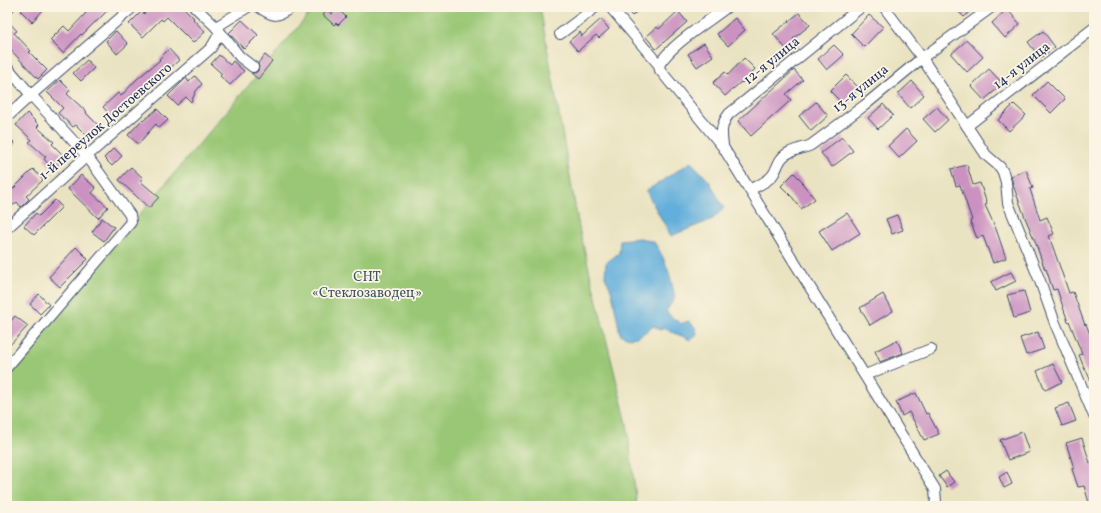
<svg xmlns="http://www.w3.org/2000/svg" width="1101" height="513" viewBox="0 0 1101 513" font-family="Vollkorn,serif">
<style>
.green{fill:#9ac775;stroke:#5a7b6a}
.water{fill:#62afdb;stroke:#3e6f9c}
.building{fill:#cb92c1}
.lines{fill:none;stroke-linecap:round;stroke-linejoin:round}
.minor-casing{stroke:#3a4a6d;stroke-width:12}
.minor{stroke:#fff;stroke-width:10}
.labels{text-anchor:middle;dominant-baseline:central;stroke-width:3.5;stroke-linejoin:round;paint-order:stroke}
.street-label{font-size:14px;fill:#1b2f5e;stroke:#fcf5e5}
.park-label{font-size:14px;fill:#3b5564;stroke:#fcf5e5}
</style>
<rect width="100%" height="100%" fill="#fcf5e5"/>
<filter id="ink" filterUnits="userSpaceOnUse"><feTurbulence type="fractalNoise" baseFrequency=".025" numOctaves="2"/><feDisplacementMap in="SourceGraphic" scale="8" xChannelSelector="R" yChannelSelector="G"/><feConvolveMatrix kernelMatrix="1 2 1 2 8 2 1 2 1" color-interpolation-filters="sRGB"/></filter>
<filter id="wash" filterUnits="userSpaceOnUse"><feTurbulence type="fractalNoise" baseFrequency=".012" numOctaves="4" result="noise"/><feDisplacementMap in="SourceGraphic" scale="16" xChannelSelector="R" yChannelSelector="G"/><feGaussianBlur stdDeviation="0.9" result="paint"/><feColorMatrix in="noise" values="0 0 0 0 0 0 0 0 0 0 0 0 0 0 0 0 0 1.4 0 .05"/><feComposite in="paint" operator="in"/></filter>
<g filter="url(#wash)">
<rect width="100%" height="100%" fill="#eae3c1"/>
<polygon class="green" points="315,7 540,7 579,228 627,424 637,506 7,506 7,371"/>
<g class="water">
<polygon points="691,162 709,181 724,208 713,219 671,236 646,191"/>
<path d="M 640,238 L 654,242 C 667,262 670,274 675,298 L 666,311 L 674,319 L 678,320 L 680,324 L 689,321 L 695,327 L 697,333 L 695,337 L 690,340 C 682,335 673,334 664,328 L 660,330 L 654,326 C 641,334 635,343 620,334 L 612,292 L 605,277 L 606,263 L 619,253 L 620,240 Z"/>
</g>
<g id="blocks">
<g class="building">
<polygon points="24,7 46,7 32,22 21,11"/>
<polygon points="90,7 105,7 108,10 96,22 95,22 82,35 81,34 63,53 50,40 64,26 69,31 86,13 85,12"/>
<polygon points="151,7 183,7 194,18 193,19 205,32 193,43 167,17 163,21 161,19 143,37 129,24 142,11 144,14"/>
<polygon points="623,7 642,7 632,16"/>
<polygon points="954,7 975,7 964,17"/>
<polygon points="337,8 346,17 338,25 336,23 334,25 323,15 327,10 332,14"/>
<polygon points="1007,9 1020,24 1005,38 992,23"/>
<polygon points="678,11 687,22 656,49 646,37 657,27 659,29"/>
<polygon points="799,13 810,25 793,39 797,44 788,51 773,34"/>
<polygon points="869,15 883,27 864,47 851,34"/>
<polygon points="735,18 745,30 728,46 717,34"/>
<polygon points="601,19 609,29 599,38 596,35 578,51 569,41 580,32 582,36"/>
<polygon points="7,20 17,31 14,33 31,51 29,52 47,70 38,79 7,46"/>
<polygon points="242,20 258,35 244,49 229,33"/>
<polygon points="116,31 128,44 117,54 106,41"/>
<polygon points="1043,31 1055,47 1040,58 1028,42"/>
<polygon points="967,40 983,57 967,72 951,54"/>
<polygon points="704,43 713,56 697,67 688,54"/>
<polygon points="834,45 844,55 827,70 818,59"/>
<polygon points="169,49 179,60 150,87 149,85 134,100 133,98 113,118 103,107 118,93 121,96 137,79 160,60 159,59"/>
<polygon points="219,55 230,65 233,61 244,71 230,85 220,76 222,74 211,64"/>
<polygon points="265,55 272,61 258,79 251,73 255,73 258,71 259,67 258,63"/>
<polygon points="744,58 755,69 742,83 741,82 725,96 713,83 725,72 728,75"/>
<polygon points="87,60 94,68 81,81 73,73"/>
<polygon points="989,69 1003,84 984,100 971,86"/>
<polygon points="794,70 803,80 786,94 791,100 751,136 738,121"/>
<polygon points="846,75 859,88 843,104 830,91"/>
<polygon points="195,76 202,84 196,91 191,102 186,97 177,105 168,96 186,78 189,82"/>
<polygon points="60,80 70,90 67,94 87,112 86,113 101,128 90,139 76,125 73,127 58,113 63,108 47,92"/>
<polygon points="912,81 924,95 910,108 898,94"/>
<polygon points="1047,81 1065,99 1051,113 1033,95"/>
<polygon points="816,102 828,116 811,131 799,116"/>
<polygon points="883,104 893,115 878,129 868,118"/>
<polygon points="1014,104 1026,115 1009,131 998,120"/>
<polygon points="937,107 948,120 935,132 923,119"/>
<polygon points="157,109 168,120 159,128 156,124 138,144 128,135 142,120 143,121"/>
<polygon points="27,113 39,125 37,127 54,142 52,144 66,158 54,170 44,159 46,157 29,142 32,140 16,125"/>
<polygon points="906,129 917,141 899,158 888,146"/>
<polygon points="7,136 15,143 7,152"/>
<polygon points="842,137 853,151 832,167 821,153"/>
<polygon points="114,148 122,156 112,166 104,158"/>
<polygon points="967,165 973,185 980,183 987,204 985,205 996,229 1006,258 993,263 983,236 977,238 970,221 972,220 960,185 956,186 951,169"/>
<polygon points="131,167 143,178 140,181 159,197 149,208 119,180"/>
<polygon points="33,169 43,180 26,196 29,199 21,207 17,202 7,210 7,195"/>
<polygon points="1026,170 1033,188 1030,189 1040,220 1047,217 1054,234 1049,236 1069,293 1073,292 1085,325 1086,324 1094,345 1094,388 1086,370 1085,370 1079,355 1082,354 1069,321 1068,322 1057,289 1053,290 1046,269 1045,270 1035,241 1026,220 1013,185 1011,176"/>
<polygon points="794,173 803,182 802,183 815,199 801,209 793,198 781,186"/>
<polygon points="81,175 96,188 92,193 108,207 98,218 68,189"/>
<polygon points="55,200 62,207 34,235 24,226 36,213 39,216"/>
<polygon points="847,213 860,233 832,251 819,231"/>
<polygon points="897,215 903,230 892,234 886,219"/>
<polygon points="102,218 114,227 104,241 92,232"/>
<polygon points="76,247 88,259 60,287 49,277"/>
<polygon points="1011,272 1016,281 996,291 991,282"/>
<polygon points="1024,291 1030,313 1014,318 1007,295"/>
<polygon points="39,294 49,305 40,314 30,304"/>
<polygon points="883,294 893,311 870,325 860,308"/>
<polygon points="15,316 28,326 7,348 7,326"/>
<polygon points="1038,332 1044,349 1026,355 1020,338"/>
<polygon points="897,340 903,353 880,362 875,351"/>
<polygon points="1053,364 1062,382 1045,390 1037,371"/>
<polygon points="916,393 926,414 928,413 939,434 924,440 909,412 902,416 896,402"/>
<polygon points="1069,403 1076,421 1062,426 1055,408"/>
<polygon points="1022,432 1029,452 1008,460 1000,440"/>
<polygon points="1082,438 1090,463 1094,462 1094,506 1090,506 1084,486 1078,487 1072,469 1074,468 1066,443"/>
<polygon points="946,471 954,482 947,487 939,476"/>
<polygon points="1007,472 1012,484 1004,488 999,477"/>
</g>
</g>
</g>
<g filter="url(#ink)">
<use href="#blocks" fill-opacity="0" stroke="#3a4a6d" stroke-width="1"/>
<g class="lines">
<g class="minor-casing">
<g id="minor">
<polyline points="195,7 216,27 240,57 253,67"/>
<path d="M 259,7 C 274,18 277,17 292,7"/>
<polyline points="610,7 659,65 660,70 723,147 935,489 936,502 934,506"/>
<polyline points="884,7 922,58 986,155 1000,167 1003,172 1006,182 1008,203 1040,281 1055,323 1094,416"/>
<polyline points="7,9 9,7"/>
<polyline points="216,27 248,7"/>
<polyline points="560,34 596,7"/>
<path d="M 659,65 C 671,44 708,22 727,7"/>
<polyline points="7,67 31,95 87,156 130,215 131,222 7,367"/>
<polyline points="7,117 31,95 133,7"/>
<polyline points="967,126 1094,28"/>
<path d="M 723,145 C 721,132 721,124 729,114 L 861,7"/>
<path d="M 751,189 C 757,186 767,182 772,176 C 778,169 777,161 785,155 C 793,149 803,149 811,145 L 865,105 L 922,58 L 992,7"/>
<polyline points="7,228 87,156 211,48 220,33"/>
<polyline points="865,375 931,349"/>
</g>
</g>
<use href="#minor" class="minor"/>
</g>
</g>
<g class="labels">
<g class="street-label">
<text transform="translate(772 61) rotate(-39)">12-я улица</text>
<text transform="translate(1022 66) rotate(-38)">14-я улица</text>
<text transform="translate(861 89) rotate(-39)">13-я улица</text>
<text transform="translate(106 122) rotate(-41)">1-й переулок Достоевского</text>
</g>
<g class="park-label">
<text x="367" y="277">СНТ<tspan x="367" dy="16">«Стеклозаводец»</tspan></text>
</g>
</g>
<rect width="1101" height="513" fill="none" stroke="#fcf5e5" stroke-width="24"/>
</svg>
